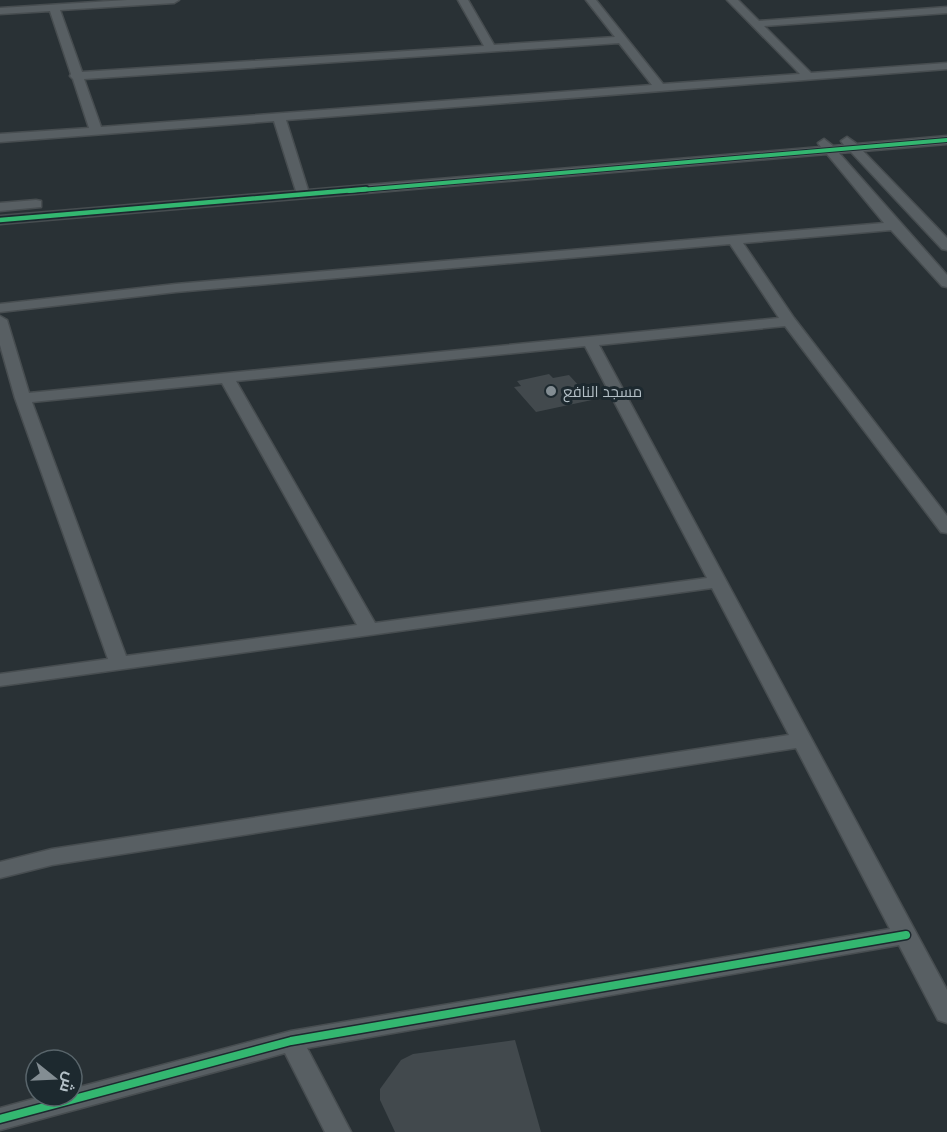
<svg xmlns="http://www.w3.org/2000/svg" width="947" height="1132" viewBox="0 0 947 1132" font-family="'Noto Sans',Cairo,sans-serif">
<style>
.building{fill:#42494d}
.lines{fill:none;stroke-linecap:round;stroke-linejoin:round}
.street-casing{stroke:#474d50;stroke-width:3}
.street{fill:#585f63;fill-rule:evenodd}
.cycleway-far2-casing{stroke:#1d292f;stroke-width:6}
.cycleway-far1-casing{stroke:#1d292f;stroke-width:8}
.cycleway-casing{stroke:#1d292f;stroke-width:11}
.cycleway-far2{stroke:#33b770;stroke-width:4}
.cycleway-far1{stroke:#33b770;stroke-width:4.5}
.cycleway{stroke:#33b770;stroke-width:8}
.poi-dot{fill:#838d93;stroke:#1d292f;stroke-width:2}
.labels{text-anchor:middle;dominant-baseline:central;stroke-width:6;stroke-linejoin:round;paint-order:stroke}
.poi-label{font-size:15px;fill:#b3bfc6;stroke:#1d292f;text-anchor:start}
</style>
<rect width="100%" height="100%" fill="#293135"/>
<g class="building">
<polygon points="549,374 553,378 569,375 592,400 536,412 514,387 521,386 517,381"/>
<polygon points="515,1040 541,1132 395,1132 380,1100 380,1089 401,1060 413,1054"/>
</g>
<g class="lines">
<g class="street-casing">
<g id="street">
<path d="M 127,0 L 179,0 L 174,3 L 60,10 L 82,72 L 484,46 L 458,0 L 468,0 L 494,45 L 615,37 L 586,0 L 596,0 L 663,84 L 800,74 L 727,0 L 738,0 L 759,21 L 947,7 L 947,13 L 764,26 L 811,73 L 947,63 L 947,69 L 286,120 L 308,190 L 821,147 L 818,143 L 824,139 L 833,146 L 844,145 L 841,141 L 847,137 L 857,144 L 947,136 L 947,144 L 863,151 L 947,238 L 947,250 L 942,249 L 851,152 L 839,153 L 947,275 L 947,287 L 942,286 L 891,230 L 743,243 L 794,318 L 947,516 L 947,533 L 941,532 L 785,326 L 599,345 L 947,990 L 947,1023 L 938,1020 L 899,945 L 307,1048 L 351,1132 L 325,1132 L 285,1053 L 0,1130 L 0,1108 L 44,1096 L 72,1096 L 72,1089 L 291,1031 L 890,929 L 796,748 L 52,865 L 0,878 L 0,862 L 52,849 L 789,735 L 712,588 L 0,686 L 0,674 L 108,659 L 15,398 L 0,345 L 0,316 L 7,320 L 29,393 L 779,318 L 730,244 L 176,292 L 0,312 L 0,304 L 176,284 L 884,223 L 827,154 L 0,224 L 0,216 L 296,191 L 274,121 L 0,142 L 0,134 L 89,128 L 73,79 L 70,76 L 71,74 L 50,11 L 0,14 L 0,8 ZM 619,43 L 652,85 L 101,127 L 84,79 ZM 585,346 L 707,578 L 375,623 L 236,381 ZM 222,383 L 357,625 L 126,656 L 32,402 Z"/>
<polygon points="36,200 41,201 41,207 0,211 0,203"/>
</g>
</g>
<use href="#street" class="street"/>
<g class="cycleway-far2-casing">
<polyline id="cycleway-far2" points="349,191 947,140"/>
</g>
<g class="cycleway-far1-casing">
<polyline id="cycleway-far1" points="0,220 366,189"/>
</g>
<g class="cycleway-casing">
<polyline id="cycleway" points="0,1119 291,1041 906,935"/>
</g>
<use href="#cycleway-far2" class="cycleway-far2"/>
<use href="#cycleway-far1" class="cycleway-far1"/>
<use href="#cycleway" class="cycleway"/>
</g>
<circle class="poi-dot" cx="551" cy="391" r="6"/>
<g class="labels">
<g class="poi-label">
<text x="563" y="391">مسجد النافع</text>
</g>
</g>
<g transform="translate(54 1078) rotate(108)"><circle r="28" fill="#1d292f" stroke="#59656b" stroke-width="1.5"/>
<path d="M0-4.5L10 22L0 15L-10 22Z" fill="#838d93"/>
<text y="-9" font-size="16" font-weight="bold" text-anchor="middle" fill="#b3bfc6">ش</text>
</g>
</svg>
